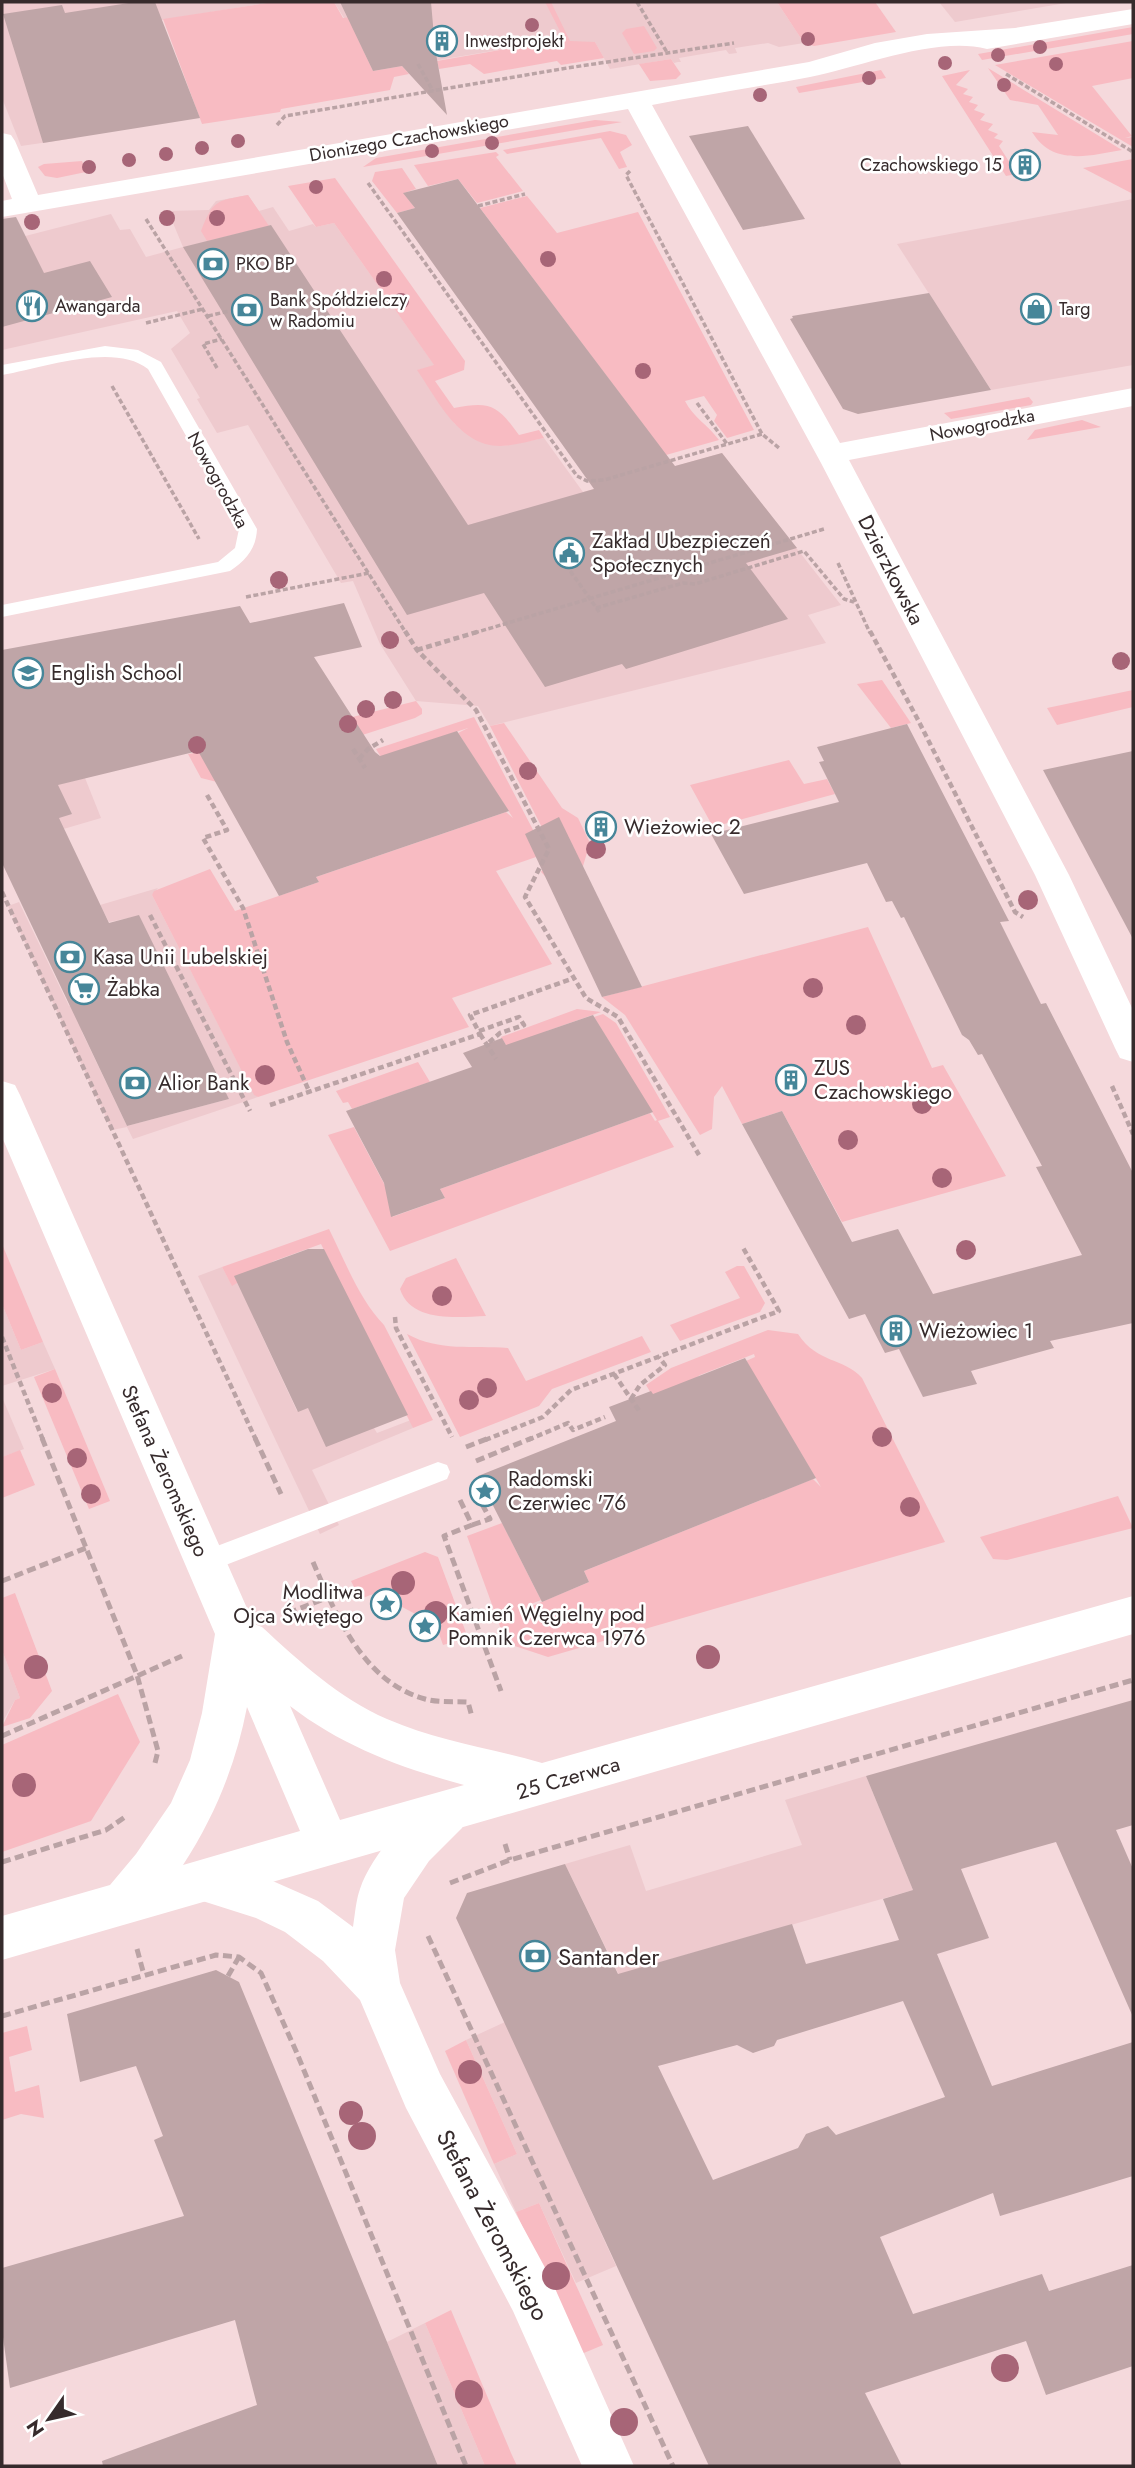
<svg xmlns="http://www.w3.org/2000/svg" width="1135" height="2468" viewBox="0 0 1135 2468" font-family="Jost,sans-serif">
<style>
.built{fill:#eecace}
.green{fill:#f8bbc2}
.building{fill:#bfa5a7;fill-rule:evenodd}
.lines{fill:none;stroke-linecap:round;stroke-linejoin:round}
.path-far2{stroke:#baa3a5;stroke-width:3.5;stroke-dasharray:5 2.5;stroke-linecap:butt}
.path-far1{stroke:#baa3a5;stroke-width:4.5;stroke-dasharray:6 3.5;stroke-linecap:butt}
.path{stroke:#baa3a5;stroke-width:5;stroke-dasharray:9 4.5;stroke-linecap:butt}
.service{fill:#fff;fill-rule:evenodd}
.minor{fill:#fff;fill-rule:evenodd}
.tertiary{fill:#fff;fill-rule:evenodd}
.tree{fill:#a76577}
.labels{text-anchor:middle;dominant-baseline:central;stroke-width:5;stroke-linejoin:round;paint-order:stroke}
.far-poi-label{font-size:18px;fill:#362b2c;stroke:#fff;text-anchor:start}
.far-street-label{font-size:18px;fill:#362b2c;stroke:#fff}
.poi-label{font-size:21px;fill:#362b2c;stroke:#fff;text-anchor:start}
.street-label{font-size:21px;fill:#362b2c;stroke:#fff}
.near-poi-label{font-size:24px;fill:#362b2c;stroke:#fff;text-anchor:start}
.near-street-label{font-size:24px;fill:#362b2c;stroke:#fff}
</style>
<rect width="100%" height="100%" fill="#f5d9dc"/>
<g class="built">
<polygon points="2,2 273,2 43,39 76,138 21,146 2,98"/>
<polygon points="334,2 777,2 804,43 779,47 768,43 735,48 737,53 729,54 726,50 679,58 681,62 678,62 674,63 671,59 610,69 595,42 574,43 564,39 373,71 356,37"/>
<polygon points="939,2 1072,2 955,22"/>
<polygon points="248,195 259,211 273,207 289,231 313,224 316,227 334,223 435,366 418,370 455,424 503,446 544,438 583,492 722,453 841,605 808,615 826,643 490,726 478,706 416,701 380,644 353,581 341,583 248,425 217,433 197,399 200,398 171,349 190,333 177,311 2,350 2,242 111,214 120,230 130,229 146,257 183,247 168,211 209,210 216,201"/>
<polygon points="1133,199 1133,365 991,390 897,244"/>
<polygon points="85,778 101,818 2,847 2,798"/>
<polygon points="158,888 152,895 254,1094 258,1097 133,1139 127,1127 112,1130 8,906 19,902 69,1006 78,1004 82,1032 127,1126 229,1099 139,916 109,922 100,905"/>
<polygon points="222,1267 232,1285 246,1279 255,1321 297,1411 308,1408 374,1428 377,1433 411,1420 413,1428 312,1470 339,1525 320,1534 198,1276"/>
<polygon points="2,1304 21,1350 43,1342 55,1369 2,1386"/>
<polygon points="2,1397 24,1449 2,1457"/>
<polygon points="2,1650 20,1698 15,1700 2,1723"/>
<polygon points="866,1776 913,1890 647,1966 637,2012 565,1864 630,1845 646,1891 802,1845 785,1800"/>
<polygon points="505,2022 616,2266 576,2283 539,2203 516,2212 494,2164 517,2154 466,2040"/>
<polygon points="425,2323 485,2466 438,2466 387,2342"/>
</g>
<g class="green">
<polygon points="273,2 334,2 343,18 378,13 357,37 373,71 402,66 409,74 394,77 390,90 281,109 280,112 202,124 163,19"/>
<polygon points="545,2 551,2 570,41 595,42 604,58 561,65 557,61 484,74 470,64 439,69 437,61 564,39"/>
<polygon points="777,2 875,2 896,32 814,46 804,43"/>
<polygon points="644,26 657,48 654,51 634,54 622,33 626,29"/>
<polygon points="1133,27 1133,34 982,60 978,54"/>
<polygon points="1133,41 1133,78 1092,86 1132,136 1125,138 1133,137 1133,147 995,65"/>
<polygon points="671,59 681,74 676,79 650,81 639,64"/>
<path d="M 988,68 L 1122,150 C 1088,156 1053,166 1032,132 L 1058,135 L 1038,105 L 1010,100 Z"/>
<polygon points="881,70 886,78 799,93 796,87"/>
<polygon points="970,70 956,85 968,89 963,94 973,97 969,102 978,105 974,110 985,114 980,120 993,124 988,130 998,134 994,138 1003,141 999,146 1017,174 1006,176 942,76"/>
<polygon points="595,120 622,122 363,167 376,158"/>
<polygon points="610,131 626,135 632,145 620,152 627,167 619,169 601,138 507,154 503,150"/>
<polygon points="496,152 499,155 496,157 523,191 477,203 458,179 428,186 414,165"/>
<polygon points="1133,159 1133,194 1083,168"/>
<polygon points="82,161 86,172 57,178 45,176 38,167 44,164"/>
<polygon points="402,168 416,189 404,193 415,208 397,213 372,181 375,172"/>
<path d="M 335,178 L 465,361 L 464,370 L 435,381 L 454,408 C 491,401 497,405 519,435 L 539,430 L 544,438 C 529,441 514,446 500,446 C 459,446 437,399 417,370 L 434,365 L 334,223 L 316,227 L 288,186 Z"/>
<path d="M 248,195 L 269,226 L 207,241 L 201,231 C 213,200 216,201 248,195 Z"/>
<path d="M 527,196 L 557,233 L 638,212 L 754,430 L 727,438 L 714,421 L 717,415 L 704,396 L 685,401 C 693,417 708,425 719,440 L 666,455 L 480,208 Z"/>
<polygon points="1029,397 1033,402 1031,405 951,419 944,413"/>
<polygon points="1082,420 1101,427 1027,440 1035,430"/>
<polygon points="882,680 911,723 891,728 857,684"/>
<polygon points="1133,690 1133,707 1057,725 1047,708"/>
<polygon points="416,701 422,709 422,714 415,718 217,782 201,778 188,754 233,747"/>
<polygon points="474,717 542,847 536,857 496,871 552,964 452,998 469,1027 258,1097 254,1095 152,895 154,891 210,869 235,911 319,882 316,877 506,812 513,818 458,733 468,728 419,744 384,762 376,749"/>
<polygon points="504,723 562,808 578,818 590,843 583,866 545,876 541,872 554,851 490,726"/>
<polygon points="789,760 804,784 827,779 835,794 713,827 690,785"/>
<polygon points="868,927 932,1068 943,1065 1006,1176 842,1222 782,1111 742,1124 722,1086 714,1097 712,1129 700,1135 625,1015 602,997"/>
<polygon points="577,1009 601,1012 547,1031 511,1053 501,1037"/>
<polygon points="603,1014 616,1023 670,1117 658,1121 674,1147 390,1251 328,1135 354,1127 399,1212 392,1217 445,1198 440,1189 650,1113 655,1121 657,1120 594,1017"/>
<polygon points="418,1062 430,1082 352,1109 348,1102 343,1103 336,1091"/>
<path d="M 329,1229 C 345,1261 359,1299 384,1325 L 433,1420 L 413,1428 L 321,1244 L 274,1261 L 232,1286 L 222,1267 Z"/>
<polygon points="2,1244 43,1342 21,1350 2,1304"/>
<path d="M 456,1258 L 486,1316 C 457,1317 411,1323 400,1289 L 406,1278 Z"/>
<polygon points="737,1266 744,1266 765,1303 760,1312 680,1341 670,1325 740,1298 725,1272"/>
<path d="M 768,1330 L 798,1334 C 818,1364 843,1357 862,1378 L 945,1542 L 548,1657 L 506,1643 L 467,1536 L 502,1523 L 541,1600 L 531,1604 L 532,1606 L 589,1582 L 584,1571 L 813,1479 L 821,1487 L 746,1361 L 755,1357 L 754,1354 L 700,1375 L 658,1405 L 646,1385 L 671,1368 Z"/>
<path d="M 407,1334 C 440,1352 472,1345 508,1348 L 526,1381 L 642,1336 L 651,1352 L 552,1389 L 539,1406 L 460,1437 Z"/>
<polygon points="55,1369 110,1501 89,1509 34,1377"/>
<polygon points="20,1450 35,1485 2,1498 2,1457"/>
<polygon points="1118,1496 1133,1528 1007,1560 993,1559 980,1537"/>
<polygon points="425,1552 438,1557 468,1638 443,1645 436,1625 376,1593 360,1599 351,1581"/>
<polygon points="15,1593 52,1691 30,1718 2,1727 15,1700 20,1698 2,1650 2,1598"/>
<polygon points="118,1694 140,1742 91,1821 2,1852 2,1745"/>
<polygon points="27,2026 32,2050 9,2057 15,2092 39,2085 44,2118 21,2114 2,2120 2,2033"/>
<polygon points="466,2040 517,2154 494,2164 445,2051"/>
<polygon points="539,2203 603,2345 579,2355 516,2212"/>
<polygon points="451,2310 511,2453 517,2466 485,2466 425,2323"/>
</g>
<g class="building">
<polygon points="135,2 155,2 200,118 43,143 3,14 62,5 65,13"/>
<polygon points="340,2 431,2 435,48 447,115 402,66 373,71"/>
<polygon points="748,126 805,219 743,230 689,136"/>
<polygon points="458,179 675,466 722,453 797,548 746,563 788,619 626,669 622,664 545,687 484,593 407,615 183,247 271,225 468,525 594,489 397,213 415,208 403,193"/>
<polygon points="16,217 44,273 90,261 112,297 2,327 2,219"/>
<polygon points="929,293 991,390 858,414 843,409 790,319 793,318 792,316"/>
<polygon points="344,603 362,647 314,657 375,752 380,756 457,731 509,811 316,877 319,882 279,896 198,751 58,785 72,814 59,818 109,923 139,915 229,1099 127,1126 2,863 2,650 240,606 250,623"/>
<polygon points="907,724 1009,921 1000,922 1041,1004 1046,1003 1133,1173 1133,1323 1050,1341 1054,1348 971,1371 977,1384 923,1397 899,1349 885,1353 865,1314 849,1319 742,1124 782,1111 852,1242 898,1229 933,1294 1082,1255 1036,1167 1042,1166 982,1054 978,1055 969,1040 962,1035 904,917 901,918 892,901 886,902 867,863 744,894 711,834 839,802 819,762 824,761 817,747"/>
<polygon points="1133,751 1133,939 1043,770"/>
<polygon points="559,817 642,987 602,997 525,834"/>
<polygon points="593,1015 653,1112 440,1189 445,1198 391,1217 384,1183 346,1111 472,1067 463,1053 502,1038 506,1045"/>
<polygon points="308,1249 324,1249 408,1415 326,1447 308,1408 298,1412 234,1276"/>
<polygon points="745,1358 816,1478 584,1571 589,1582 542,1602 478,1476 616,1421 609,1407 651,1391 653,1394"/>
<path d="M 1133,1700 L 1133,1825 L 1116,1830 L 1133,1869 L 1133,2017 L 1056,1842 L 961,1869 L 989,1938 L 937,1954 L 992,2086 L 1133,2042 L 1133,2176 L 1000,2216 L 993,2193 L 880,2237 L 913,2314 L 1042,2274 L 1049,2291 L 1133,2265 L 1133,2366 L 1046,2395 L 1026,2341 L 865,2393 L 902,2466 L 709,2466 L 456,1918 L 467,1893 L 565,1864 L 618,1974 L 792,1924 L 806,1964 L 899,1940 L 883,1899 L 913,1890 L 866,1776 ZM 903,2001 L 945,2097 L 836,2135 L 828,2126 L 806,2134 L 798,2148 L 713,2180 L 658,2066 L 737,2045 L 753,2053 L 774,2046 L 777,2040 Z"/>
<polygon points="216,1970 239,1982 438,2466 103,2466 102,2461 257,2405 235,2320 10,2388 2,2330 2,2268 184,2216 154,2140 163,2136 136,2066 80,2082 67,2014"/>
</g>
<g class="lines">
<g class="path-far2">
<polyline points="637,2 668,54"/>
<polyline points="418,64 433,91"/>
<polyline points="1006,74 1133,152"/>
<polyline points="277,125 285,116 567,68 734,43"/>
<polyline points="630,171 626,175 762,434 779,448"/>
<polyline points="368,183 577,476 587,481 604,480 762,434"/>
<polyline points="478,206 525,194"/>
<polyline points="146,219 406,633"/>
<polyline points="208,316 229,311"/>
<polyline points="146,323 203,309"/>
<polyline points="217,368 203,344 222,339"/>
<polyline points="112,386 199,539"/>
<polyline points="697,403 727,444"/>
<polyline points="838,563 870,633"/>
<polyline points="566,565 600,613"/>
<polyline points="246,597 369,573"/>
<polyline points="596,608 683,583 695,584 804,551 844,599 854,602"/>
<polyline points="474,633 824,529"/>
</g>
<g class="path-far1">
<polyline points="405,631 417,650 476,710 549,849 525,897 586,998 618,1017 699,1155"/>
<polyline points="870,631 917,718 1015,912 1023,917"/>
<polyline points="417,650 480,631"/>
<polyline points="353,749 365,768"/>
<polyline points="359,759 368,749 383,740"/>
<polyline points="207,795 227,830 203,838 243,908 287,1042 309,1091"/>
<polyline points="2,892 256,1440"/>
<polyline points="150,915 250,1111"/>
<polyline points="479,1031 519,1017 524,1025 500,1033 487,1044"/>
<polyline points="480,1034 496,1059"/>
<polyline points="1112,1086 1133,1134"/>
<polyline points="270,1105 480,1034 470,1015 574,978"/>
<polyline points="395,1317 396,1328 452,1437"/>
<polyline points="2,1337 43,1440"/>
<polyline points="614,1374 640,1412"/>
<polyline points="631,1399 640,1385 665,1365 659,1357"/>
<polyline points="485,1440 543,1417 571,1390 779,1311 742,1246"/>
<polyline points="528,1440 568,1423 573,1430 605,1417"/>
</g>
<g class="path">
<polyline points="42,1438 137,1675 158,1751 155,1763"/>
<polyline points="255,1438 281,1494"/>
<polyline points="466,1447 489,1438"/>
<polyline points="476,1461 532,1438"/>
<polyline points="460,1500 472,1525 444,1536 501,1691"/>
<polyline points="472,1525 490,1519 473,1487"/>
<path d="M 313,1562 C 336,1615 363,1682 425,1699 C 439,1703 454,1701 468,1702 L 472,1717"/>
<polyline points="2,1581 86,1548"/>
<polyline points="288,1613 329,1597"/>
<polyline points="2,1736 182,1656"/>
<polyline points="505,1844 510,1860"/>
<polyline points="2,1862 106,1830 125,1817"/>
<polyline points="450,1883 510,1860 1133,1680"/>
<polyline points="428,1936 673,2466"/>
<polyline points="137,1949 144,1975"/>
<polyline points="228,1976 239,1957"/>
<polyline points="2,2016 216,1955 239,1957 261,1973 296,2051 466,2466"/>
</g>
<g class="service">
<path d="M 105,346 L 138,350 L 161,362 L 257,529 C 256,549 246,560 230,571 L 2,617 L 2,605 L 218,562 L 235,548 L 239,529 L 148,369 C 114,342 43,368 2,375 L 2,365 Z"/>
<polygon points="438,1462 447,1465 450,1472 447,1479 205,1573 196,1570 193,1562 196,1554"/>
</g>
<g class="minor">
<path d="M 1133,9 L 1133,24 L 987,49 C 936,36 861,67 810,77 C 757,87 704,95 652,105 L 840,443 L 1133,388 L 1133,406 L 849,460 L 1069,875 L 1133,1010 L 1133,1062 L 1120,1058 L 1115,1048 L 1035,875 L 821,463 L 628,109 L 2,217 L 2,201 L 12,199 L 2,173 L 2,133 L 11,135 L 15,141 L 38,195 L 809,62 L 875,43 L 927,34 L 1015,28 Z"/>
<path d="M 446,1792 L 462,1798 L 468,1813 L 462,1828 L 429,1861 L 404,1898 L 395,1950 L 400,1983 L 440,2074 L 549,2275 L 634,2466 L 582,2466 L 513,2311 L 406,2108 L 360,2000 L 323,1961 L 285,1932 L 256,1918 L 190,1897 L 183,1882 L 190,1867 L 206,1860 L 259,1875 L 318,1901 L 353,1927 C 355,1914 356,1900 360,1889 C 371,1856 414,1804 446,1792 Z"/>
</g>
<path class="tertiary" d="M 2,1081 L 15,1085 L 20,1095 L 254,1624 L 262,1627 C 300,1662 339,1698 387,1719 C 437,1741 491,1748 542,1763 L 1133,1596 L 1133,1634 L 2,1960 L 2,1916 L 110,1885 L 136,1854 L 171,1803 L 190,1760 L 202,1713 L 215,1634 L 2,1137 ZM 290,1706 C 342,1746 401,1768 464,1785 L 340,1820 ZM 247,1707 L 300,1831 L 183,1865 C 215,1816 236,1764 247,1707 Z"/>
</g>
<g class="tree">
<circle cx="532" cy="25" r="7"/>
<circle cx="808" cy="39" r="7"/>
<circle cx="1040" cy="47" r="7"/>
<circle cx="998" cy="55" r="7"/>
<circle cx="945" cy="63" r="7"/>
<circle cx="1056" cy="64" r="7"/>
<circle cx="869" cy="78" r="7"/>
<circle cx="1004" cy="85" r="7"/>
<circle cx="760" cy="95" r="7"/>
<circle cx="238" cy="141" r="7"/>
<circle cx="492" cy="143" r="7"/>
<circle cx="202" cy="148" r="7"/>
<circle cx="432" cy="151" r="7"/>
<circle cx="166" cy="154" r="7"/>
<circle cx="129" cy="160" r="7"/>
<circle cx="89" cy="167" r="7"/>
<circle cx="316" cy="187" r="7"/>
<circle cx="167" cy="218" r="8"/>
<circle cx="217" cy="218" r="8"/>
<circle cx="32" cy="222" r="8"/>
<circle cx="548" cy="259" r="8"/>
<circle cx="384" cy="279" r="8"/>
<circle cx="401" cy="301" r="8"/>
<circle cx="643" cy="371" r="8"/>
<circle cx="279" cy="580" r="9"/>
<circle cx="390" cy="640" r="9"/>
<circle cx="1121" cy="661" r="9"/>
<circle cx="393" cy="700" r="9"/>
<circle cx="366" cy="709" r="9"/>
<circle cx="348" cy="724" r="9"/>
<circle cx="197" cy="745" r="9"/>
<circle cx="528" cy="771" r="9"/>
<circle cx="596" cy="849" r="10"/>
<circle cx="1028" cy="900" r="10"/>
<circle cx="813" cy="988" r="10"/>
<circle cx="856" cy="1025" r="10"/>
<circle cx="265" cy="1075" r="10"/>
<circle cx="922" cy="1104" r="10"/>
<circle cx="848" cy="1140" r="10"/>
<circle cx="942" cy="1178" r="10"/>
<circle cx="966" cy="1250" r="10"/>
<circle cx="442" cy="1296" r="10"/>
<circle cx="487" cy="1388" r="10"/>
<circle cx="52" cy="1393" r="10"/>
<circle cx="469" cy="1400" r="10"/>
<circle cx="882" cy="1437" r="10"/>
<circle cx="77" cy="1458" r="10"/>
<circle cx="91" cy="1494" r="10"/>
<circle cx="910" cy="1507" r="10"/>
<circle cx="403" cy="1583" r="12"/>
<circle cx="436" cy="1613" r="12"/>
<circle cx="708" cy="1657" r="12"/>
<circle cx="36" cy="1667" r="12"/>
<circle cx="24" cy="1785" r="12"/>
<circle cx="470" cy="2072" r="12"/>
<circle cx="351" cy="2113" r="12"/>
<circle cx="362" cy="2136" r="14"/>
<circle cx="556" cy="2276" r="14"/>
<circle cx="1005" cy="2368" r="14"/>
<circle cx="469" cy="2394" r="14"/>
<circle cx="624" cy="2422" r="14"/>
</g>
<defs>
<g id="building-ring" transform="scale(1.575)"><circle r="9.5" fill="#fff" stroke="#468699" stroke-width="1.5"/><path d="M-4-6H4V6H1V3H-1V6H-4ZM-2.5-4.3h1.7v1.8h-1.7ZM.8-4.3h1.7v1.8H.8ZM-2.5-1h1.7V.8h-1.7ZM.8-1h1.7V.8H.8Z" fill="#468699"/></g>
<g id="bank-ring" transform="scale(1.575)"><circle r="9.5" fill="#fff" stroke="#468699" stroke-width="1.5"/><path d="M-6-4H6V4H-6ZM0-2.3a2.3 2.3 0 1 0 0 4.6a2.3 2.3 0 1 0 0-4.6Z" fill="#468699"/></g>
<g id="restaurant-ring" transform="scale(1.575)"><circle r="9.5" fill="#fff" stroke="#468699" stroke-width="1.5"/><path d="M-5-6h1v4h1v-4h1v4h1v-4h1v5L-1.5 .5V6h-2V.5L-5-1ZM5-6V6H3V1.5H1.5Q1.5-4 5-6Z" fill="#468699"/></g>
<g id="shop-ring" transform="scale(1.575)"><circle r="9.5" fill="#fff" stroke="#468699" stroke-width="1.5"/><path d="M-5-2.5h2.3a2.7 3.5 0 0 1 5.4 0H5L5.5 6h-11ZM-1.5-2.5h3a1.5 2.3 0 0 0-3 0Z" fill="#468699"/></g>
<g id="civic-ring" transform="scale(1.575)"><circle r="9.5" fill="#fff" stroke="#468699" stroke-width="1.5"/><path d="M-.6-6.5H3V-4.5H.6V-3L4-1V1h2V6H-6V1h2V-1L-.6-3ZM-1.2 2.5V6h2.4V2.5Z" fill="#468699"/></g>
<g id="school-ring" transform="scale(1.575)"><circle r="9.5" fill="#fff" stroke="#468699" stroke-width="1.5"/><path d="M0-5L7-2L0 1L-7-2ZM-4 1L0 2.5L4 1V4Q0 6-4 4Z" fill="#468699"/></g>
<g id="supermarket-ring" transform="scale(1.575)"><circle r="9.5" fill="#fff" stroke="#468699" stroke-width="1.5"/><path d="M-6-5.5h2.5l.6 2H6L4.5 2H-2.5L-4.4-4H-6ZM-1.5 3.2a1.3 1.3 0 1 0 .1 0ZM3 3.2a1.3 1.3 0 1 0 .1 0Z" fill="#468699"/></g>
<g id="sight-ring" transform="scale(1.575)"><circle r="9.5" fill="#fff" stroke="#468699" stroke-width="1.5"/><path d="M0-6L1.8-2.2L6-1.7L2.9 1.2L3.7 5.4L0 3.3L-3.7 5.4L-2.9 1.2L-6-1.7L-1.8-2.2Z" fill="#468699"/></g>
</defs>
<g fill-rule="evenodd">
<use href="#building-ring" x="442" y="41"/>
<use href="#building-ring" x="1025" y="165"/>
<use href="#bank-ring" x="213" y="264"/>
<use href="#restaurant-ring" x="32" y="306"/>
<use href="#shop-ring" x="1036" y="309"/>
<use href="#bank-ring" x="247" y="310"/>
<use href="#civic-ring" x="569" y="553"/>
<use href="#school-ring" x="28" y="673"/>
<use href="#building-ring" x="601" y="827"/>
<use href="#bank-ring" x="70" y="957"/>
<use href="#supermarket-ring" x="84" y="989"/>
<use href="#building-ring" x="791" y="1080"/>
<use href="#bank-ring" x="135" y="1083"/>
<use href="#building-ring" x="896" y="1331"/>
<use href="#sight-ring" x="485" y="1491"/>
<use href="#sight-ring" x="386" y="1604"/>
<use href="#sight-ring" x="425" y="1626"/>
<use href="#bank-ring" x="535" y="1956"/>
</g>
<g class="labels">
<g class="far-poi-label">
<text x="465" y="41">Inwestprojekt</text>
<text x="1002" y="165" text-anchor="end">Czachowskiego 15</text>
<text x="236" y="264">PKO BP</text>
<text x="270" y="300">Bank Spółdzielczy<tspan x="270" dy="21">w Radomiu</tspan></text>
<text x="55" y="306">Awangarda</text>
<text x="1059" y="309">Targ</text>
</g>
<g class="far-street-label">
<text transform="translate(409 138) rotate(-10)">Dionizego Czachowskiego</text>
<text transform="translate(982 425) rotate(-11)">Nowogrodzka</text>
<text transform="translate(218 480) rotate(61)">Nowogrodzka</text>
</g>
<g class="poi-label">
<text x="592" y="541">Zakład Ubezpieczeń<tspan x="592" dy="24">Społecznych</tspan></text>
<text x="51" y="673">English School</text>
<text x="624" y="827">Wieżowiec 2</text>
<text x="93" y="957">Kasa Unii Lubelskiej</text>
<text x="107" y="989">Żabka</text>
<text x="814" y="1068">ZUS<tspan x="814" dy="24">Czachowskiego</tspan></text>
<text x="158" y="1083">Alior Bank</text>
<text x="919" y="1331">Wieżowiec 1</text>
<text x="508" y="1479">Radomski<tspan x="508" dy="24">Czerwiec '76</tspan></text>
<text x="363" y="1592" text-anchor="end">Modlitwa<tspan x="363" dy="24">Ojca Świętego</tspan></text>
<text x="448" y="1614">Kamień Węgielny pod<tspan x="448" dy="24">Pomnik Czerwca 1976</tspan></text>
</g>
<g class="street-label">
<text transform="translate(891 570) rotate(63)">Dzierzkowska</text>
<text transform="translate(165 1471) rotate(66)">Stefana Żeromskiego</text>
<text transform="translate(568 1778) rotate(-16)">25 Czerwca</text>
</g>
<g class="near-poi-label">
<text x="558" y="1956">Santander</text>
</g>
<g class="near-street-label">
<text transform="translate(493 2225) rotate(62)">Stefana Żeromskiego</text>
</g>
</g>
<rect width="1135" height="2468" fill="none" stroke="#362b2c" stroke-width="7"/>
<g transform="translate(49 2419) rotate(236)" stroke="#ffffff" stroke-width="5" paint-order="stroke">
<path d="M0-5L12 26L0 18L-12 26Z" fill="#362b2c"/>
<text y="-10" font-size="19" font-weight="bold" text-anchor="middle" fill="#362b2c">N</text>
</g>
</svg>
